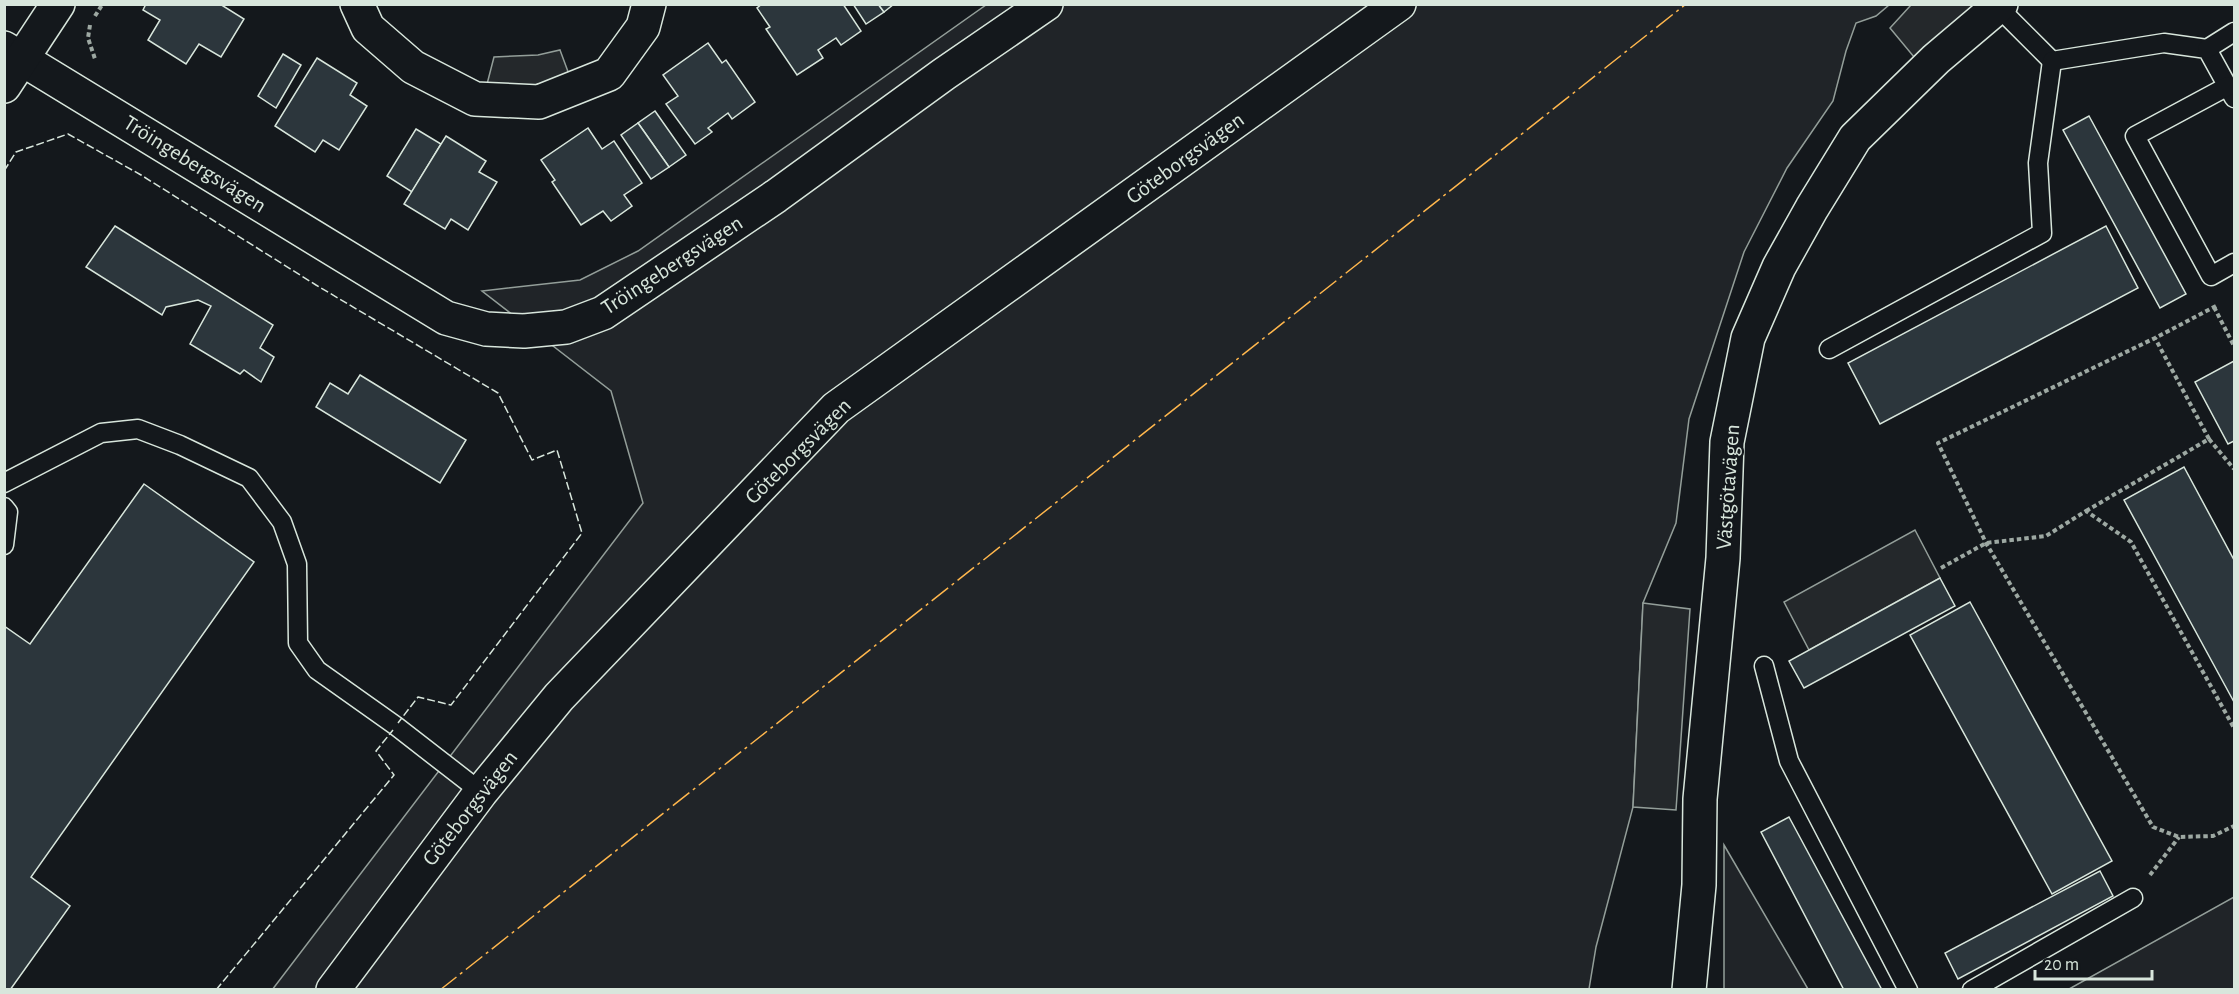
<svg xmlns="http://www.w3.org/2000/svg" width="2239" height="994" viewBox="0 0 2239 994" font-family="'Alegreya Sans',sans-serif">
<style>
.green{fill:#202428;stroke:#939e99;stroke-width:1.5}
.parking{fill:#24282b;stroke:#939e99;stroke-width:1.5}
.building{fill:#2c363c;stroke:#d8e6dc;stroke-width:1.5}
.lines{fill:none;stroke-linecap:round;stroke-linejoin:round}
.service-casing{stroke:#d8e6dc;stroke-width:21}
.minor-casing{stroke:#d8e6dc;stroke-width:36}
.secondary-casing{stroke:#d8e6dc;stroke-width:36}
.path{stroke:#9da8a2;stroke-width:4;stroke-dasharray:4.5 3;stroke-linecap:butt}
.service{stroke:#14181c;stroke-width:18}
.minor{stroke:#14181c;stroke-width:33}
.secondary{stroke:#14181c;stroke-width:33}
.fence{stroke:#d8e6dc;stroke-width:1.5;stroke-dasharray:8 3;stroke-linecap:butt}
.power{stroke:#ffb74d;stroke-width:1.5;stroke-dasharray:21 4.5 3 4.5;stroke-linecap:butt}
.labels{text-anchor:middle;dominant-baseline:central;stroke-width:4.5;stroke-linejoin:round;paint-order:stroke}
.street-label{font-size:22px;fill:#d8e6dc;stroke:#14181c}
</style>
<rect width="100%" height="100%" fill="#14181c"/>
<g class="green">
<polygon points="986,5 1889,5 1876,16 1856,23 1846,51 1833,101 1787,168 1744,252 1689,419 1676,523 1643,603 1633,807 1596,947 1589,989 272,990 643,503 611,391 482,291 580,280 638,251"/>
<polygon points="1724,845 1808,989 1724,989"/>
<polygon points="2234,897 2234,989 2069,989"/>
</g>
<g class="parking">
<polygon points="1911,5 1974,5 1914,57 1890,28"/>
<polygon points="560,50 570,77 545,87 486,88 494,57 538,55"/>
<polygon points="1915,530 1940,578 1809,650 1784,602"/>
<polygon points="1643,603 1690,609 1676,810 1633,807"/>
</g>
<g class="building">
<polygon points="146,4 220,4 244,19 221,57 199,44 186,64 148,40 160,20 143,10"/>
<polygon points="762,4 843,4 861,31 841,45 836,38 818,50 823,58 797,75 766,29 770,27 757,8"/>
<polygon points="853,4 878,4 884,12 866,24"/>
<polygon points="878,4 894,4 884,12"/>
<polygon points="708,43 722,63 726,60 755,102 732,119 728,113 708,128 712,132 695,144 666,104 678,96 663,75"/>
<polygon points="283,54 301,65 276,108 258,96"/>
<polygon points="317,58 357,83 350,95 367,106 339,150 323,140 315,152 275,126"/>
<polygon points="655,111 686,155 669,167 638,123"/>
<polygon points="2089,116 2186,294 2160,308 2063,130"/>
<polygon points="638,123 669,167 651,179 621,135"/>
<polygon points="588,128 602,149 614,141 642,183 624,195 632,206 611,221 603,211 581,225 552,182 555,180 541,160"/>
<polygon points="416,129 441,144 412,192 387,176"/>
<polygon points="446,136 486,161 479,172 497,182 468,230 451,219 445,229 404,204"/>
<polygon points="115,226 273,325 260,348 274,357 261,382 244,370 240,374 190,344 211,306 198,300 166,307 162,315 86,267"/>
<polygon points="2106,226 2138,288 1880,424 1848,363"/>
<polygon points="2234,361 2234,441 2228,444 2195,382"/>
<polygon points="360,375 466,440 440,483 316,407 330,383 348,394"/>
<polygon points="2184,467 2234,560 2234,702 2124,500"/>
<polygon points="144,484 254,562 31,877 70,906 10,990 4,990 4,626 30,644"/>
<polygon points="1940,578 1955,606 1804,688 1789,661"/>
<polygon points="1970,602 2112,861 2052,894 1910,635"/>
<polygon points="1789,817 1882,990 1844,990 1761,832"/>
<polygon points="2100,871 2113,896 1958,979 1945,953"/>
</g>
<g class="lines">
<g class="service-casing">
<g id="service">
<polyline points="1998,7 2052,61 2164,43 2207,49 2234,98"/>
<polyline points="2207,49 2234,32"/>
<polyline points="2228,86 2135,136 2211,276 2234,263"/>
<polyline points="1829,349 2042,233 2038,163 2052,61"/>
<polyline points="4,483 101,433 138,429 180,445 249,478 282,522 297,564 298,643 317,670 396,726 481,792"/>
<polyline points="4,507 8,512 4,545"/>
<polyline points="1764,666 1789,761 1908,990"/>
<polyline points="1972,990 2133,898"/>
</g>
</g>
<g class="minor-casing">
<g id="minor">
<polyline points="357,4 368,28 413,67 475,99 539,102 609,74 643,27 649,4"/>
<polyline points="4,48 446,318 486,329 524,331 566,327 603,313 776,196 944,74 1046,4"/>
<polyline points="4,86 58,4"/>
<polyline points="1689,990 1699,885 1700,799 1723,558 1727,442 1748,338 1779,267 1812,208 1855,138 1936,59 2001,4"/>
</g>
</g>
<g class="secondary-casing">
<polyline id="secondary" points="333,990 481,792 559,697 836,408 1399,4"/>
</g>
<g class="path">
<polyline points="95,16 102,5 100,4"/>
<polyline points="90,25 88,38 95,59"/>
<polyline points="2216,306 2155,338 1938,443 1986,543 2153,827 2179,837 2213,836 2234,826"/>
<polyline points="2214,307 2234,346"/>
<polyline points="2209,439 2234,469"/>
<polyline points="2086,511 2209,439 2155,338"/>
<polyline points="1941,568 1986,543 2046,536 2086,511 2131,542 2234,728"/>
<polyline points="2150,875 2179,837"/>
</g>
<use href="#service" class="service"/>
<use href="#minor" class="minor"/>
<use href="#secondary" class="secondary"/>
<g class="fence">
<polyline points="4,171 16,152 68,134 141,175 316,285 498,393 532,460 557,450 582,533 451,705 418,697 398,723"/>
<polyline points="216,990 394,775 376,751 393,730"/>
</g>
<polyline class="power" points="440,990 1686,4"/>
</g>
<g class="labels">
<g class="street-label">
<text transform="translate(1185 158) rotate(-36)">Göteborgsvägen</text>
<text transform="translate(195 164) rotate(32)">Tröingebergsvägen</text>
<text transform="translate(672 265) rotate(-33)">Tröingebergsvägen</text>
<text transform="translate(798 451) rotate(-45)">Göteborgsvägen</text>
<text transform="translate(1728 487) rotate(-86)">Västgötavägen</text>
<text transform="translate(470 808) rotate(-52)">Göteborgsvägen</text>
</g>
</g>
<rect width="2239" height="994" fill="none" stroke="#d8e6dc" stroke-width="12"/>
<path d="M2035 970v9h117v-9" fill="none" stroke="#d8e6dc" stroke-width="3"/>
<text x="2044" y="970" font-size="18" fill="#d8e6dc" stroke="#14181c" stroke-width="4.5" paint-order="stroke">20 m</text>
</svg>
